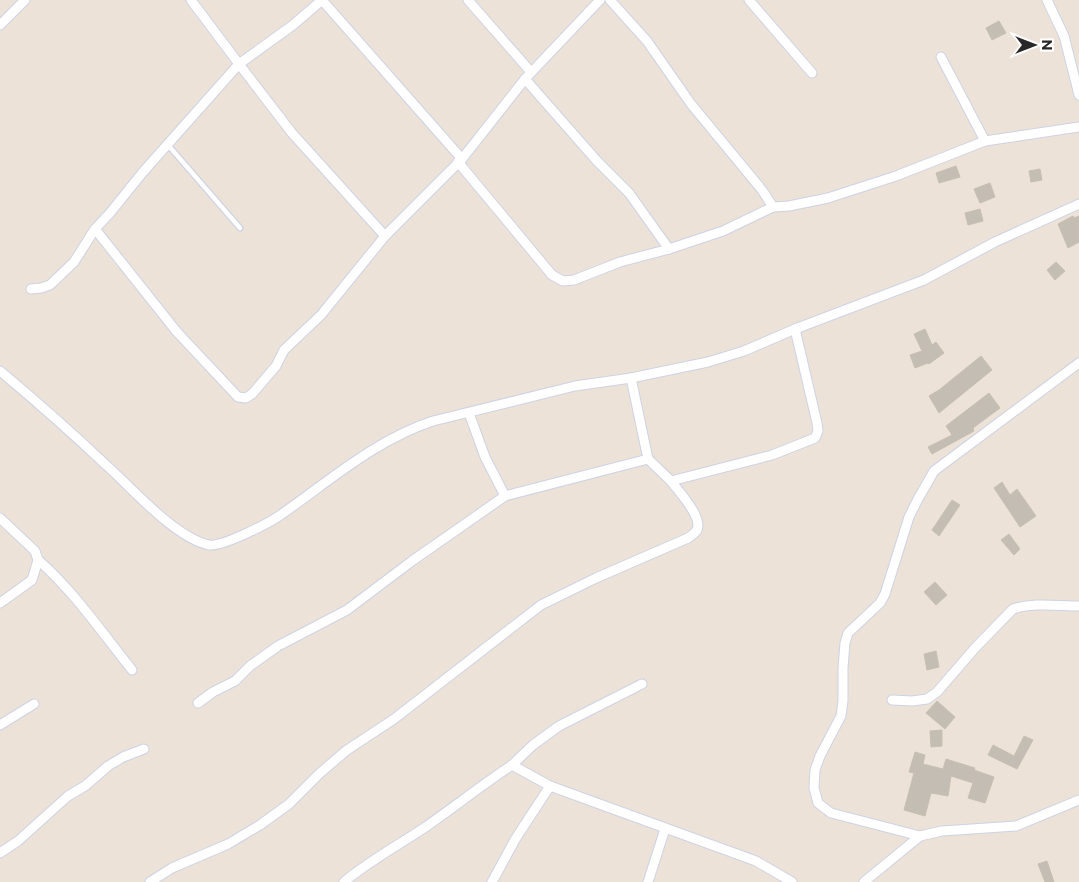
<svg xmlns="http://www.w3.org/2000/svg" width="1079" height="882" viewBox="0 0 1079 882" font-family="Montserrat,sans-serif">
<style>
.building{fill:#c3bdb4;stroke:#c8bfb2}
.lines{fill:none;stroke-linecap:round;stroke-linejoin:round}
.lane-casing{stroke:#cdd3e3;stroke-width:7}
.street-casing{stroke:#cdd3e3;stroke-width:11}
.lane{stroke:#fff;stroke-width:4.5}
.street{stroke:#fff;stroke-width:9}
</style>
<rect width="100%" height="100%" fill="#ece2d8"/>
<g class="building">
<polygon points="999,21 1006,33 992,40 986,28"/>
<polygon points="956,166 960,177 939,183 936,173"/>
<polygon points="1040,169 1042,180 1031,182 1029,171"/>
<polygon points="990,183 995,197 980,203 974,189"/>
<polygon points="980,209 983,221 968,225 965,213"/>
<polygon points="1073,216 1074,218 1079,216 1079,242 1068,248 1058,224"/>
<polygon points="1056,262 1065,271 1055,280 1047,270"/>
<polygon points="925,329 932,345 936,342 944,353 929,364 928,363 915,368 910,355 922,351 914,334"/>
<polygon points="981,356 992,370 939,413 929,396 939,390"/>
<polygon points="989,393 1000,408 973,428 974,431 932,454 928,447 952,435 946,426"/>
<polygon points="1002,482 1010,495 1017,489 1036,516 1020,527 994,488"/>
<polygon points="952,500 960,505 939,536 932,530"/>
<polygon points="1009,534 1020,549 1014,555 1001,540"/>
<polygon points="935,582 947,595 936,605 924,592"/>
<polygon points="936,651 939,667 927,670 924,654"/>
<polygon points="937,701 955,717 945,729 926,713"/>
<polygon points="942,730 942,746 931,747 930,731"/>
<polygon points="1024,736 1033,740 1017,769 988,755 993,745 1014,756"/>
<polygon points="915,752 925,755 923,764 943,769 946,759 975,768 974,770 994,777 985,803 968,798 973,783 951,776 948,796 931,793 925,816 904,810 914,773 909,772"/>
<polygon points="1047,861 1054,882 1045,882 1038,864"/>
</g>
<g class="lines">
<g class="lane-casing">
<polyline id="lane" points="168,145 240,228"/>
</g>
<g class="street-casing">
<g id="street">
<polyline points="191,0 239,64 293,25 322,0"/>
<polyline points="322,0 462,159"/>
<polyline points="468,0 531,72"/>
<polyline points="610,0 647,41 691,104 762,190 773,207"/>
<polyline points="749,0 812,73"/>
<polyline points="1047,0 1064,36 1079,95"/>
<polyline points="0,25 25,0"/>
<polyline points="941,57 985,141"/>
<polyline points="525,79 597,161 629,193 669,249"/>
<polyline points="458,162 552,275 563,281 574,280 620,262 669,249 723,231 773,207 789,206 828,198 896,176 985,141 1079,127"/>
<polyline points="95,229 177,332 238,397 246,398 252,394 276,366 284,350 321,315 385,236 462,159 525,79 600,0"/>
<polyline points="31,289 41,288 50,285 74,262 95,229 110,213 143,172 239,64 292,133 385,236"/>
<path d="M 0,371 C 36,401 71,432 105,464 C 131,487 175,538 209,545 C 222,547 267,524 279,516 C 328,482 375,440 433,421 L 575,386 L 631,378 L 708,362 L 744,351 L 795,329 L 924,280 L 995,242 L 1079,204"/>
<polyline points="469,413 485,457 505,496"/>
<polyline points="648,459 671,481 772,455 815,438 818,431 817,423 795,329"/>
<polyline points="0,518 35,551 38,560 32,580 0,603"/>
<path d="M 38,560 C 74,591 103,634 132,670"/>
<path d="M 892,700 L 912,701 L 927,699 L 937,692 L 975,648 L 1013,609 C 1033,602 1058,606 1079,606"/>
<polyline points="198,703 213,692 235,681 250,666 278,646 347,610 412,561 505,496 648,459 631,378"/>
<polyline points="0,725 34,704"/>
<polyline points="512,765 533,745 559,726 642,684"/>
<polyline points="920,836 831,813 818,803 814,788 815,770 820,756 841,716 843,701 843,668 845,643 848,633 880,603 885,594 909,517 918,499 934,471 1079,363"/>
<polyline points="0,853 18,841 68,796 85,786 108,766 123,757 144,749"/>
<path d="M 150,882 L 172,868 L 228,844 L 260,825 L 289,804 L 320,773 L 347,750 L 394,719 L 541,605 L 596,578 L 688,538 C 691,536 695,533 697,530 C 703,517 679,492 671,481"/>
<path d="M 344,882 C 369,861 397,846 424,828 C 454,807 482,785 512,765 L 550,786 L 756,861 L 792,882"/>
<polyline points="492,882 516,838 550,786"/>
<polyline points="648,882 665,829"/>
<polyline points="864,882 920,836 942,831 1016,826 1079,800"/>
</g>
</g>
<use href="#lane" class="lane"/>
<use href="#street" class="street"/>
</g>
<g transform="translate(1034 45) rotate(90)" stroke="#ffffff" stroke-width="4" paint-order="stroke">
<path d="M0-4L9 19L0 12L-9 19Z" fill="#282828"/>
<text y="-8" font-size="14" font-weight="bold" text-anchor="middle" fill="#282828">N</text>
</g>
</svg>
